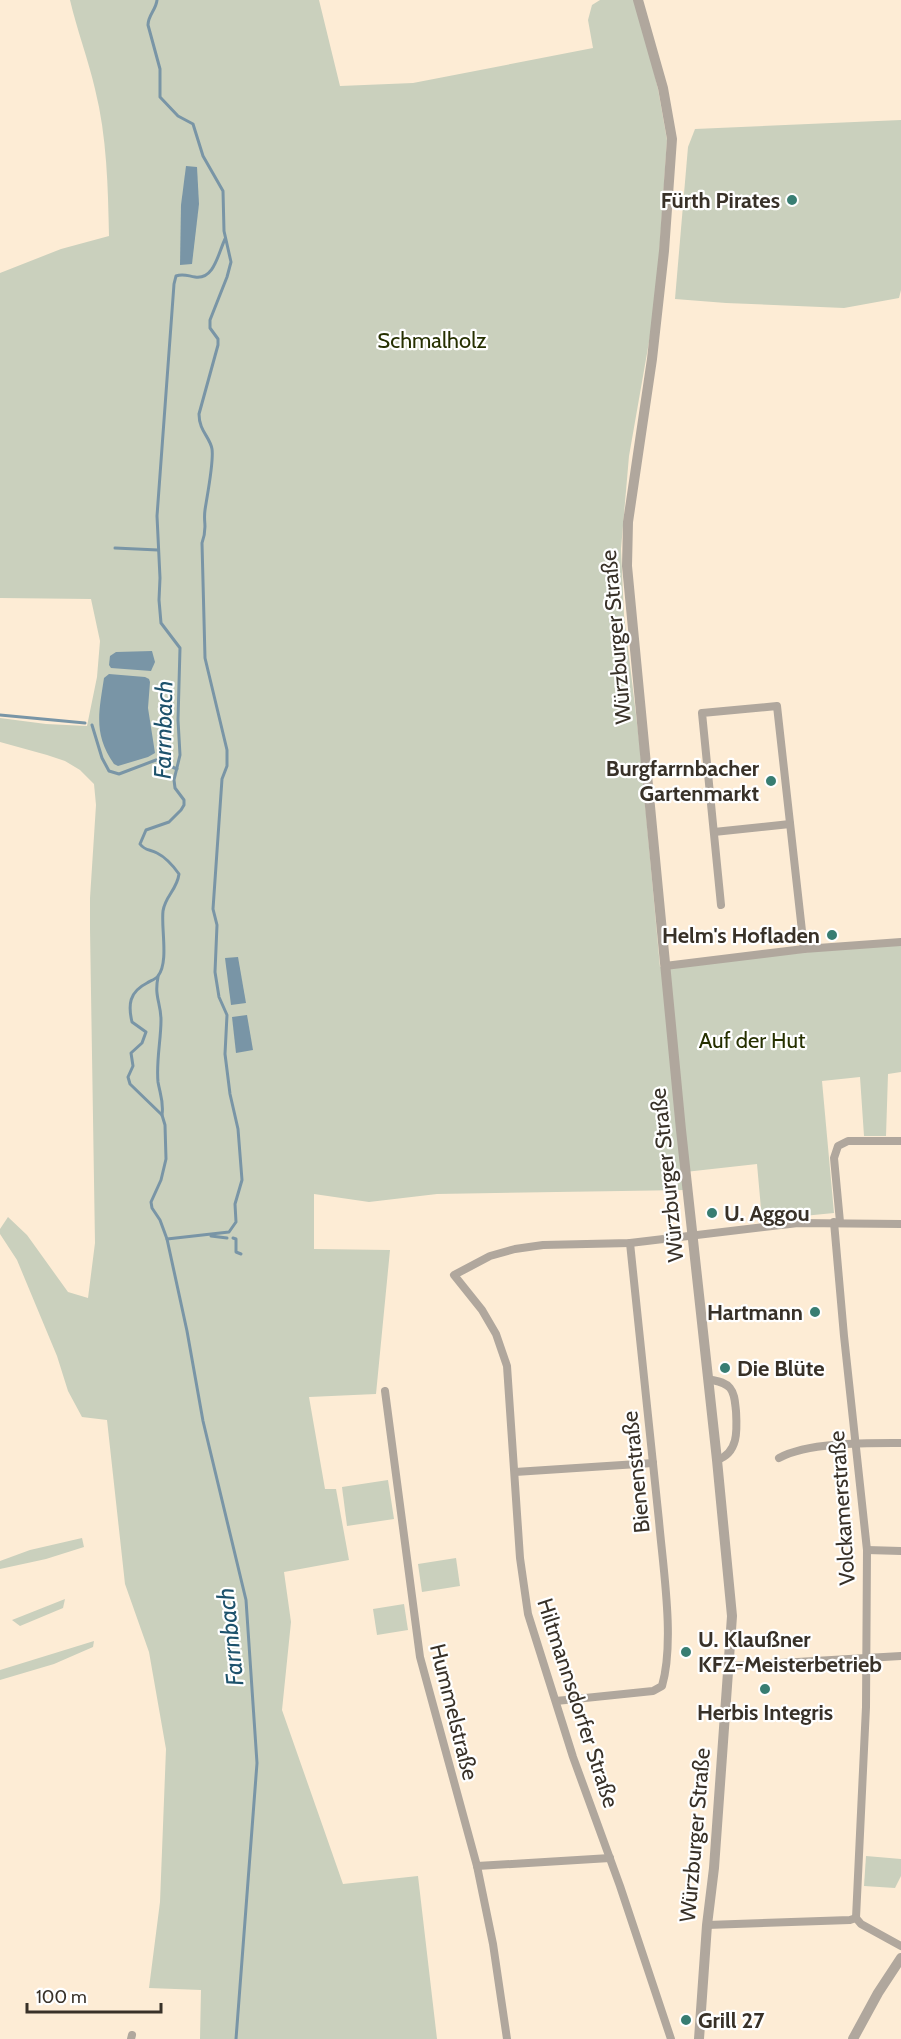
<svg xmlns="http://www.w3.org/2000/svg" width="901" height="2039" viewBox="0 0 901 2039" font-family="Cabin,sans-serif">
<style>
.green{fill:#cad0bd}
.water{fill:#7995a6}
.lines{fill:none;stroke-linecap:round;stroke-linejoin:round}
.stream{stroke:#7995a6;stroke-width:3}
.minor{stroke:#b0a79d;stroke-width:8}
.tertiary{stroke:#b0a79d;stroke-width:10}
.poi-dot{fill:#387d72;stroke:#fff;stroke-width:2}
.labels{text-anchor:middle;dominant-baseline:central;stroke-width:4.5;stroke-linejoin:round;paint-order:stroke}
.poi-label{font-size:22px;font-weight:bold;fill:#383128;stroke:#fff;text-anchor:end}
.park-label{font-size:22px;fill:#263000;stroke:#fff}
.street-label{font-size:22px;fill:#383128;stroke:#fff}
.water-label{font-size:24px;font-style:italic;fill:#1d526c;stroke:#fff}
</style>
<rect width="100%" height="100%" fill="#fdecd5"/>
<g class="green">
<path d="M 70,0 L 319,0 L 340,86 L 413,83 L 593,48 L 588,20 L 592,5 L 600,0 L 637,0 L 658,89 L 667,140 L 656,302 L 629,456 L 621,549 L 624,615 L 640,748 L 660,967 L 901,943 L 901,1072 L 888,1074 L 886,1136 L 864,1136 L 860,1077 L 822,1081 L 834,1213 L 762,1220 L 757,1164 L 685,1172 L 686,1190 L 437,1194 L 369,1202 L 314,1194 L 314,1249 L 390,1250 L 376,1394 L 309,1397 L 325,1489 L 336,1489 L 349,1560 L 284,1572 L 291,1622 L 282,1710 L 343,1884 L 418,1876 L 437,2039 L 200,2039 L 201,1990 L 149,1988 L 160,1902 L 166,1749 L 149,1652 L 125,1584 L 107,1420 L 82,1417 L 68,1391 L 57,1356 L 17,1260 L 0,1234 L 0,1229 L 8,1217 L 27,1235 L 68,1292 L 88,1298 L 95,1243 L 90,929 L 90,898 L 96,805 L 94,784 L 80,770 L 65,761 L 47,755 L 0,742 L 0,718 L 46,724 L 87,726 L 97,677 L 100,641 L 91,599 L 0,598 L 0,273 L 61,249 L 109,236 C 108,187 107,137 95,89 C 88,59 77,30 70,0 Z"/>
<polygon points="901,120 901,290 899,298 844,308 726,303 675,299 688,147 695,129"/>
<polygon points="388,1480 394,1519 347,1526 342,1487"/>
<polygon points="82,1538 84,1547 46,1559 0,1569 0,1561 30,1550"/>
<polygon points="456,1558 460,1586 422,1592 418,1564"/>
<polygon points="65,1599 63,1608 20,1626 12,1620"/>
<polygon points="404,1604 408,1630 377,1635 373,1609"/>
<polygon points="94,1641 93,1647 54,1664 0,1680 0,1670"/>
<polygon points="866,1856 901,1859 901,1876 895,1888 864,1886"/>
</g>
<g class="water">
<polygon points="186,166 197,167 199,204 192,264 180,265 181,205"/>
<polygon points="152,651 155,662 151,671 111,668 109,665 110,656 116,652"/>
<path d="M 109,674 L 145,677 L 149,679 L 150,682 L 148,708 L 155,753 L 148,757 L 118,766 L 114,764 C 93,734 99,712 104,678 Z"/>
<polygon points="238,957 246,1003 231,1005 225,958"/>
<polygon points="247,1015 253,1050 236,1053 232,1017"/>
</g>
<g class="lines">
<g class="stream">
<path d="M 157,0 C 156,10 148,15 148,25 L 160,69 L 160,97 L 178,116 L 193,124 L 203,156 L 223,191 L 224,231 L 231,262 L 227,277 L 210,320 L 210,328 L 218,339 L 218,345 L 199,414 C 199,431 210,437 212,449 C 214,462 207,496 205,510 C 203,524 208,527 202,543 L 205,658 L 227,750 L 227,766 L 222,779 L 213,909 L 217,925 L 215,972 L 219,997 L 227,1015 L 225,1054 L 230,1094 L 238,1129 L 242,1180 L 235,1204 L 236,1222 L 229,1232 L 167,1239"/>
<path d="M 225,239 C 218,254 214,280 195,277 C 188,276 183,273 176,276 L 174,284 L 157,516 L 160,578 L 159,600 L 161,623 L 180,648 L 178,720 L 180,755 L 174,780 L 175,788 L 184,800 L 184,805 L 181,810 L 169,822 L 146,830 L 140,844 C 145,851 150,849 157,853 C 165,857 174,867 179,874 C 177,890 165,896 163,911 C 161,929 169,962 158,976 C 156,979 150,981 147,983 C 129,992 128,1005 132,1022 L 146,1032 L 142,1043 L 131,1053 L 133,1066 L 128,1077 L 130,1084 L 162,1115 L 165,1125 L 166,1159 L 161,1180 L 151,1202 L 152,1208 L 160,1220 L 167,1239 L 187,1331 L 203,1421 L 246,1600 L 257,1763 L 236,2039"/>
<polyline points="115,548 158,550"/>
<polyline points="0,715 85,723"/>
<polyline points="92,725 102,758 109,771 119,774 156,760 177,769"/>
<path d="M 158,977 C 154,997 161,1003 161,1020 C 161,1040 156,1061 158,1082 C 160,1094 164,1102 162,1115"/>
<polyline points="211,1236 227,1238"/>
<polyline points="233,1238 236,1239 236,1252 241,1254"/>
</g>
<g class="minor">
<polyline points="714,832 790,824"/>
<polyline points="721,905 702,713 777,706 804,949"/>
<polyline points="665,966 804,949 901,942"/>
<polyline points="834,1222 844,1336 867,1550 866,1707 856,1918 861,1924 901,1946"/>
<polyline points="840,1222 834,1158 838,1146 848,1141 901,1141"/>
<path d="M 708,1379 C 715,1381 724,1381 730,1388 C 735,1394 735,1403 736,1411 C 737,1429 739,1453 717,1460"/>
<polyline points="385,1391 420,1657 477,1866 493,1944 507,2039"/>
<path d="M 779,1458 C 809,1442 866,1443 901,1443"/>
<polyline points="515,1472 653,1463"/>
<polyline points="867,1550 901,1551"/>
<polyline points="729,1666 901,1656"/>
<path d="M 556,1701 L 653,1691 L 662,1686 C 675,1642 663,1568 659,1521 C 650,1429 640,1336 630,1243"/>
<polyline points="477,1866 610,1858"/>
<polyline points="707,1925 850,1920 856,1918"/>
<polyline points="131,2039 132,2035"/>
<polyline points="671,2039 620,1886 573,1757 528,1614 520,1558 507,1366 496,1334 482,1310 454,1275 490,1256 515,1249 543,1245 630,1243 798,1223 901,1224"/>
</g>
<g class="tertiary">
<polyline points="638,0 663,88 672,139 664,251 652,359 628,522 627,566 681,1130 717,1460 732,1616 714,1868 707,1925 699,2039"/>
<polyline points="853,2039 878,1993 901,1958"/>
</g>
</g>
<g class="poi-dot">
<circle cx="792" cy="200" r="6"/>
<circle cx="771" cy="781" r="6"/>
<circle cx="832" cy="935" r="6"/>
<circle cx="712" cy="1213" r="6"/>
<circle cx="815" cy="1312" r="6"/>
<circle cx="725" cy="1368" r="6"/>
<circle cx="686" cy="1652" r="6"/>
<circle cx="765" cy="1689" r="6"/>
<circle cx="686" cy="2020" r="6"/>
</g>
<g class="labels">
<g class="poi-label">
<text x="780" y="200">Fürth Pirates</text>
<text x="759" y="768">Burgfarrnbacher<tspan x="759" dy="25">Gartenmarkt</tspan></text>
<text x="820" y="935">Helm's Hofladen</text>
<text x="724" y="1213" text-anchor="start">U. Aggou</text>
<text x="803" y="1312">Hartmann</text>
<text x="737" y="1368" text-anchor="start">Die Blüte</text>
<text x="698" y="1639" text-anchor="start">U. Klaußner<tspan x="698" dy="25">KFZ-Meisterbetrieb</tspan></text>
<text x="765" y="1712" text-anchor="middle">Herbis Integris</text>
<text x="698" y="2020" text-anchor="start">Grill 27</text>
</g>
<g class="park-label">
<text x="432" y="340">Schmalholz</text>
<text x="752" y="1040">Auf der Hut</text>
</g>
<g class="street-label">
<text transform="translate(616 637) rotate(-95)">Würzburger Straße</text>
<text transform="translate(667 1175) rotate(-96)">Würzburger Straße</text>
<text transform="translate(636 1472) rotate(-96)">Bienenstraße</text>
<text transform="translate(842 1508) rotate(-94)">Volckamerstraße</text>
<text transform="translate(578 1703) rotate(72)">Hiltmannsdorfer Straße</text>
<text transform="translate(454 1712) rotate(76)">Hummelstraße</text>
<text transform="translate(695 1835) rotate(-85)">Würzburger Straße</text>
</g>
<g class="water-label">
<text transform="translate(163 730) rotate(-89)">Farrnbach</text>
<text transform="translate(230 1637) rotate(-96)">Farrnbach</text>
</g>
</g>
<path d="M27 2003v9h134v-9" fill="none" stroke="#383128" stroke-width="3"/>
<text x="36" y="2003" font-size="18" fill="#383128" stroke="#ffffff" stroke-width="4.5" paint-order="stroke">100 m</text>
</svg>
